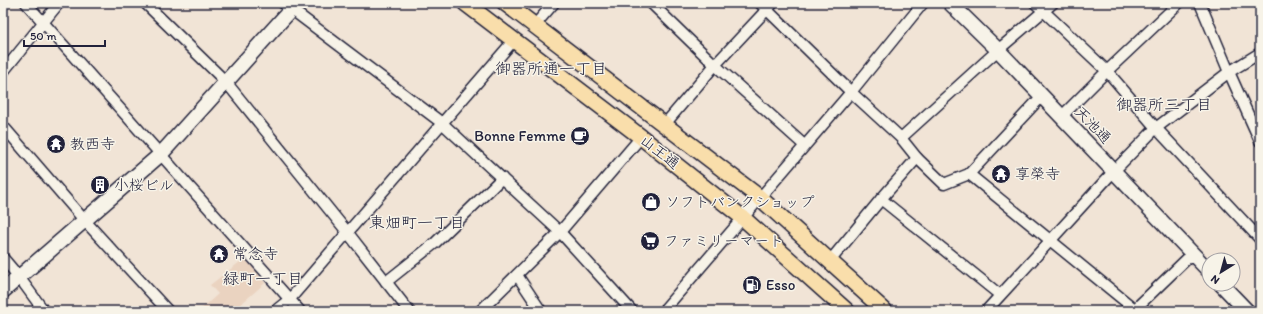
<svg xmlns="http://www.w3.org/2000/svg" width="1263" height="314" viewBox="0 0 1263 314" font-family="Itim,'Klee One',sans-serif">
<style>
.built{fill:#ead3c0}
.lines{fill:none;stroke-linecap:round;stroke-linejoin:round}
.street-casing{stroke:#22223b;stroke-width:13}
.secondary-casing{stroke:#22223b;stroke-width:17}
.primary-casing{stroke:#22223b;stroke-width:18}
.street{stroke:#f7f3e8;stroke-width:10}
.secondary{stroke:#f7f3e8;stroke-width:14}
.primary{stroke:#f9deab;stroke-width:15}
.labels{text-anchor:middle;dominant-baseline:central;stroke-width:3;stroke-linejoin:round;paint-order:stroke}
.street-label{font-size:15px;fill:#22223b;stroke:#f7f3e8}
.poi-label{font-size:15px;fill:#22223b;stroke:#f7f3e8;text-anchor:start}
.neighbourhood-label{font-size:16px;fill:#22223b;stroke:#f7f3e8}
</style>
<rect width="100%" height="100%" fill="#f1e4d6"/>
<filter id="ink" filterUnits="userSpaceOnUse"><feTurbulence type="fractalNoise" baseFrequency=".025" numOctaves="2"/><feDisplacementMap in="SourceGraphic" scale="8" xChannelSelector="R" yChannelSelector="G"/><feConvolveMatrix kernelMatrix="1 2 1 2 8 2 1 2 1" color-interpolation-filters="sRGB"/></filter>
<g filter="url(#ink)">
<polygon class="built" points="245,258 265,283 233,311 199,311 218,294 210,285"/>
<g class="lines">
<g class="street-casing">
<g id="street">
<polyline points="26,3 300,311"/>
<polyline points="145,3 226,82 348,233 409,311"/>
<polyline points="283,3 442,123 560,232 632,311"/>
<polyline points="651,3 715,65 804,145"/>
<polyline points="760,3 851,92 901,138 917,158 944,184 969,174 1042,96"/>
<polyline points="1035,3 1107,71 1156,128 1260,239"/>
<polyline points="1200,3 1229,72 1260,141"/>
<polyline points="535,25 554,3"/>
<polyline points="3,72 59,3"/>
<polyline points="1061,117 1107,71 1179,3"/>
<polyline points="665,124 715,65 773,3"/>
<polyline points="3,126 85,221 168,311"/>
<polyline points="901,138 998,50 1053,3"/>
<polyline points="969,174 1137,311"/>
<polyline points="881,199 1000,295"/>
<polyline points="3,258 19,277 44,311"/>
<polyline points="830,261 881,199 917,158"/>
<polyline points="517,275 541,311"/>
<polyline points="386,282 435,243 502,178"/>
<polyline points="1135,309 1192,254"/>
<polyline points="275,311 290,299 514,40"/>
<polyline points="480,311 560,232 641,137"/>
<polyline points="663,311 851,92 923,3"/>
<polyline points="986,311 1113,172 1156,128 1229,72 1260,53"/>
</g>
</g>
<g class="secondary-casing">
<g id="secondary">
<polyline points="950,3 998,50 1209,271"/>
<polyline points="1221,284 1247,311"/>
<polyline points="3,291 161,154 297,3"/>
</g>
</g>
<g class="primary-casing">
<g id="primary">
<polyline points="465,3 641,137 743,218 847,311"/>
<polyline points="505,3 759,197 885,311"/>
</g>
</g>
<use href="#street" class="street"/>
<use href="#secondary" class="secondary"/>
<use href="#primary" class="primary"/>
</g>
</g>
<defs>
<g id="cafe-disc" transform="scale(1)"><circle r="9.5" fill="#22223b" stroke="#f7f3e8"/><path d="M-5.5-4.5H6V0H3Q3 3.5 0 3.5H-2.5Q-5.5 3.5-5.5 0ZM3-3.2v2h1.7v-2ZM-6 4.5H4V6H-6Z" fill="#fff"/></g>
<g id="temple-disc" transform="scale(1)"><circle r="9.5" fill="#22223b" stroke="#f7f3e8"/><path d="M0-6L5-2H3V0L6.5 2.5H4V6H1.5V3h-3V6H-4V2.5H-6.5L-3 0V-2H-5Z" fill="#fff"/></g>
<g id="building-disc" transform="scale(1)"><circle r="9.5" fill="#22223b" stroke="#f7f3e8"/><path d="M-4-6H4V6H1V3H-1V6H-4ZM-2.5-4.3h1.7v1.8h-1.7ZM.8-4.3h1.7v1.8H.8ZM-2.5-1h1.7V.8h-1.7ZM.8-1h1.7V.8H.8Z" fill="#fff"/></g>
<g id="shop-disc" transform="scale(1)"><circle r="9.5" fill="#22223b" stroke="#f7f3e8"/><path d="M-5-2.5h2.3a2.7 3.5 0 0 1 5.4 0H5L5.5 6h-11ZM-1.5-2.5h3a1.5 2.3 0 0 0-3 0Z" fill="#fff"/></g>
<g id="supermarket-disc" transform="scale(1)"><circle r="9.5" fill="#22223b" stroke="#f7f3e8"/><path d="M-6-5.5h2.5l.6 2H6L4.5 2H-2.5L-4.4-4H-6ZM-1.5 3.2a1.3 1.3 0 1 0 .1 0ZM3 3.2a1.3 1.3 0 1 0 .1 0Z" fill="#fff"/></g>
<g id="fuel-disc" transform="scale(1)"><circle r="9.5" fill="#22223b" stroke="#f7f3e8"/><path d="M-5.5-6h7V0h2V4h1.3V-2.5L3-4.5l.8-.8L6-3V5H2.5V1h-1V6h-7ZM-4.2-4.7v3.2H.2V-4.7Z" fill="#fff"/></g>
</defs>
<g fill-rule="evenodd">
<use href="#cafe-disc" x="580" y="136"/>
<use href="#temple-disc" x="56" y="144"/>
<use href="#temple-disc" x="1001" y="174"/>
<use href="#building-disc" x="100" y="185"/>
<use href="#shop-disc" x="651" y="202"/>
<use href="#supermarket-disc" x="650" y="241"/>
<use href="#temple-disc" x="219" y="254"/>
<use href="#fuel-disc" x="752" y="285"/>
</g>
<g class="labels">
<g class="street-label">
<text transform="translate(1093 125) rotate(46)">天池通</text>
<text transform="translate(660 152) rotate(38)">山王通</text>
</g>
<g class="poi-label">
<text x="566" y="136" text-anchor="end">Bonne Femme</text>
<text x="70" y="144">教西寺</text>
<text x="1015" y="174">享榮寺</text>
<text x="114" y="185">小桜ビル</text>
<text x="665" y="202">ソフトバンクショップ</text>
<text x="664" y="241">ファミリーマート</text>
<text x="233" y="254">常念寺</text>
<text x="766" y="285">Esso</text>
</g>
<g class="neighbourhood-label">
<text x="551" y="68">御器所通一丁目</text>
<text x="1164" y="104">御器所三丁目</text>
<text x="417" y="222">東畑町一丁目</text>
<text x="263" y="278">緑町一丁目</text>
</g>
</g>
<rect width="1263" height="314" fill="none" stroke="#f7f3e8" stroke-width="16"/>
<rect x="8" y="8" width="1247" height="298" fill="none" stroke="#22223b" stroke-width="1.5" filter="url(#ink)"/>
<g transform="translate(1221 272) rotate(217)"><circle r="19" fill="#f7f3e8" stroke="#a29fa3"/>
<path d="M0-3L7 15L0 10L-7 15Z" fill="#22223b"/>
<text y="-6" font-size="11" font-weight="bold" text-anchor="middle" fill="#22223b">N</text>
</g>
<path d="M24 40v6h81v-6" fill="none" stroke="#22223b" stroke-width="2"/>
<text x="30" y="40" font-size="12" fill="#22223b" stroke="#f7f3e8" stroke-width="3" paint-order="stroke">50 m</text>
</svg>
